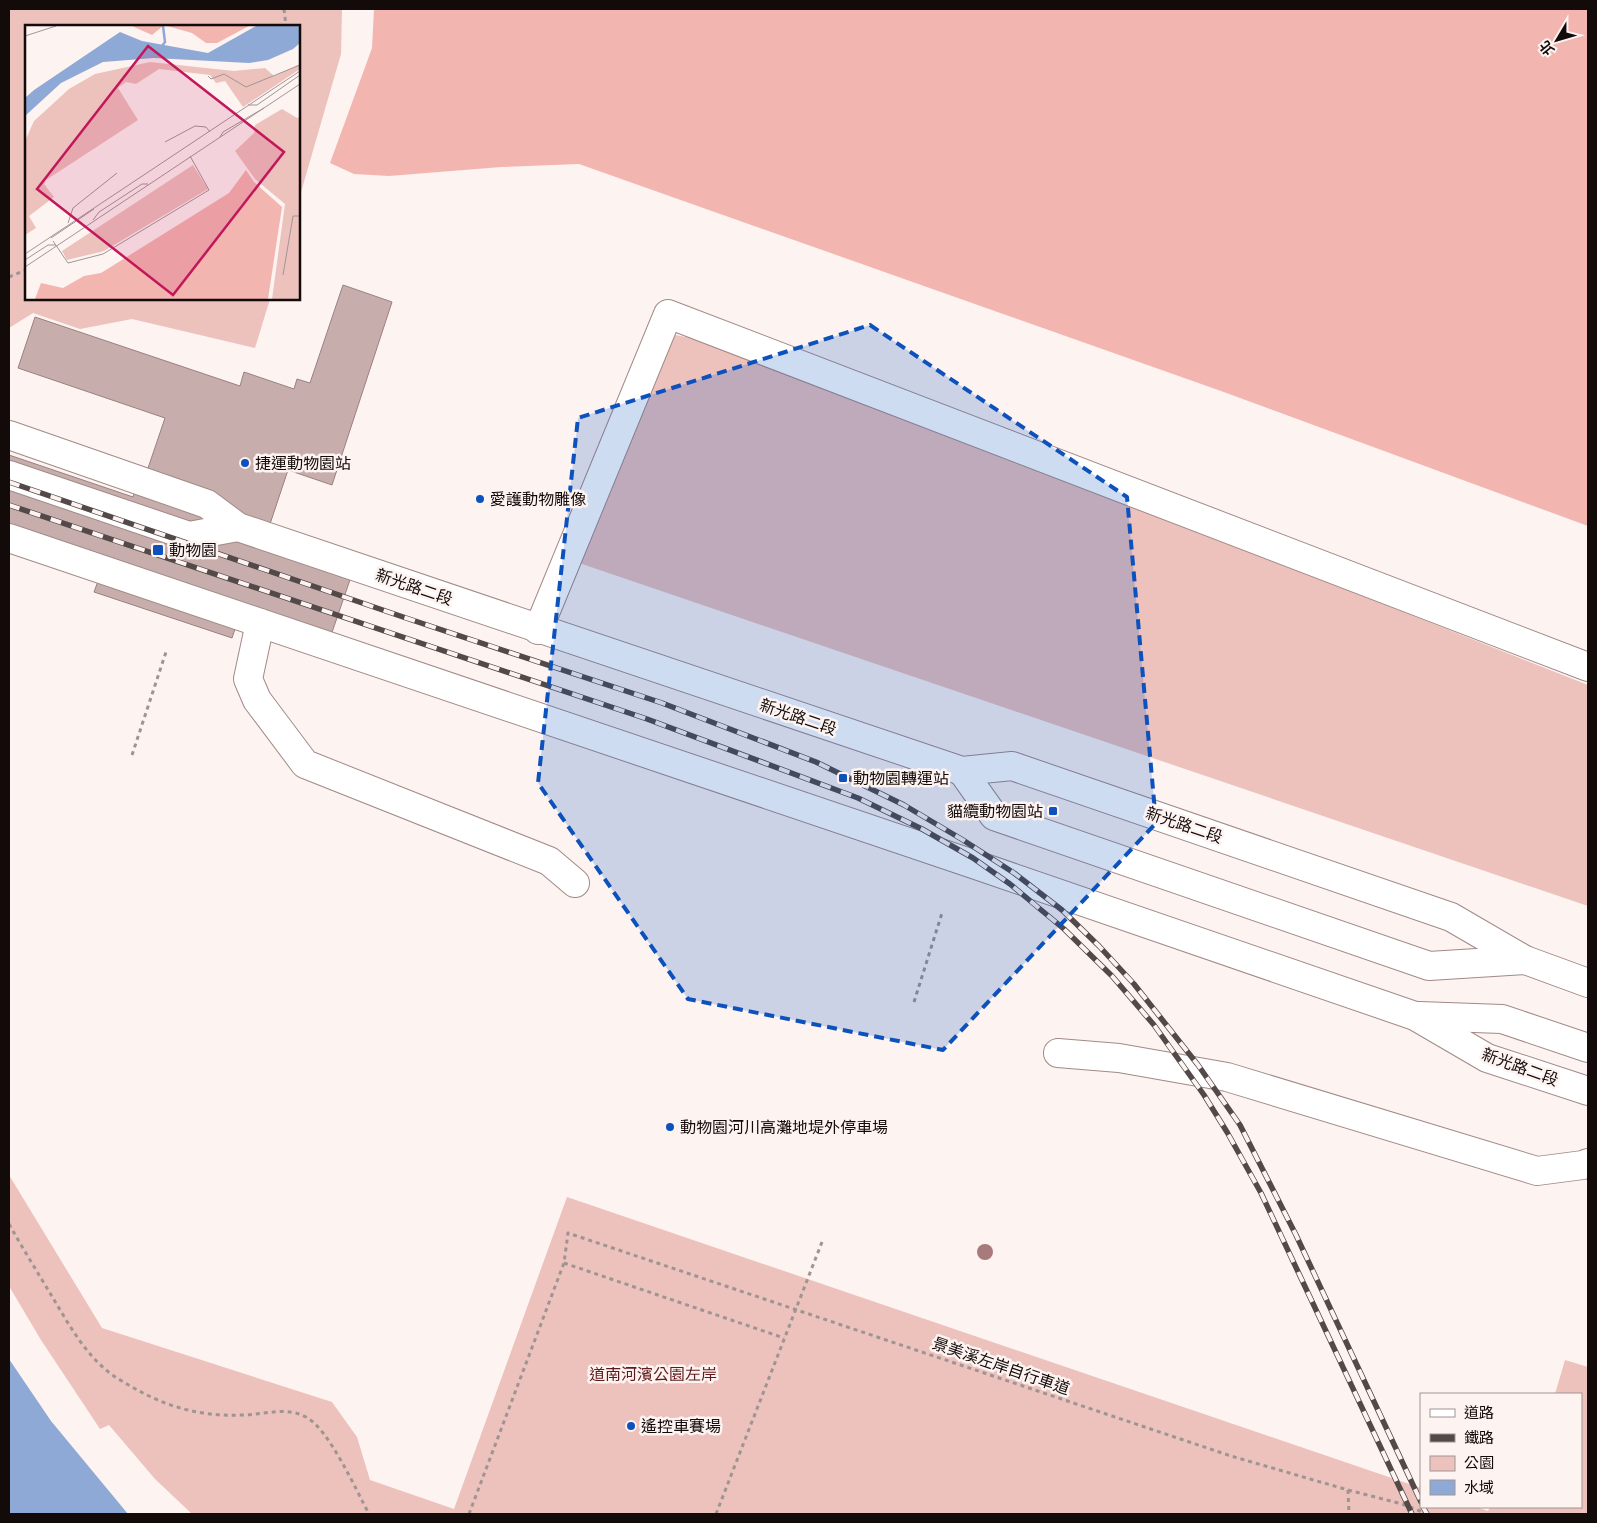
<svg xmlns="http://www.w3.org/2000/svg" width="1597" height="1523" viewBox="0 0 1597 1523" font-family="'Fira Sans Condensed','Noto Sans TC',sans-serif">
<style>
.green{fill:#edc1bc}
.forest{fill:#f3b5b0}
.water{fill:#8ea9d6}
.building{fill:#c7aeac;stroke:#98817f}
.lines{fill:none;stroke-linecap:round;stroke-linejoin:round}
.minor-casing{stroke:#a18a87;stroke-width:30}
.path{stroke:#9e9593;stroke-width:3;stroke-dasharray:4 4;stroke-linecap:butt}
.minor{stroke:#fff;stroke-width:28}
.rail-casing{stroke:#524948;stroke-width:5.5}
.rail{stroke:#fdf3f1;stroke-width:4;stroke-dasharray:11;stroke-linecap:butt}
.tree{fill:#a77b7b}
.marked{fill:#0c51bc;fill-opacity:0.2;stroke:#0c51bc;stroke-width:4;stroke-dasharray:10 6;stroke-linejoin:round}
.poi-dot{fill:#0c51bc;stroke:#fdf3f1;stroke-width:2}
.labels{text-anchor:middle;dominant-baseline:central;stroke-width:5;stroke-linejoin:round;paint-order:stroke}
.poi-label{font-size:16px;fill:#130b0a;stroke:#fdf3f1;text-anchor:start}
.street-label{font-size:16px;fill:#130b0a;stroke:#fdf3f1}
.park-label{font-size:16px;fill:#60191a;stroke:#fdf3f1}
.inset-river{fill:none;stroke:#8ea9d6;stroke-width:2.5}
.inset-road{fill:none;stroke:#9f9695;stroke-width:1}
.view{fill:#c2185b;fill-opacity:0.15;stroke:#c2185b;stroke-width:2.5}
.inset-edge{fill:none;stroke:#130b0a;stroke-width:2.5}
</style>
<rect width="100%" height="100%" fill="#fdf3f1"/>
<g class="green">
<polygon points="9,9 342,9 341,54 299,199 299,26 26,26 26,299 270,299 255,348 132,319 80,329 33,313 9,328"/>
<polygon points="670,334 728,345 1588,685 1588,906 579,563"/>
<polygon points="9,1175 102,1328 332,1402 357,1437 370,1480 454,1509 567,1197 1421,1488 1421,1507 1476,1507 1488,1511 1490,1507 1581,1507 1581,1394 1555,1394 1565,1360 1588,1367 1588,1514 192,1514 155,1479 109,1425 100,1429 41,1340 9,1286"/>
</g>
<polygon class="forest" points="374,9 1588,9 1588,526 1221,391 579,164 501,167 389,176 354,174 330,163 372,48"/>
<polygon class="water" points="9,1359 51,1421 128,1514 9,1514"/>
<polygon class="building" points="343,285 392,302 332,485 288,470 270,524 353,571 329,641 235,629 232,638 94,592 104,565 9,533 9,455 133,497 141,472 146,474 165,418 18,368 35,317 240,386 244,372 294,389 297,379 310,383"/>
<g class="lines">
<g class="minor-casing">
<g id="minor">
<polyline points="9,435 207,504 238,527 962,771 1012,766 1451,917 1525,960 1588,983"/>
<polyline points="9,475 189,536 238,527"/>
<polyline points="9,538 976,865 1415,1016 1487,1058 1588,1091"/>
<polyline points="260,623 248,679 257,700 305,764 549,861 575,883"/>
<polyline points="538,630 668,314 1588,667"/>
<polyline points="962,771 994,816 1429,966 1525,960"/>
<polyline points="1419,1016 1502,1019 1588,1048"/>
<polyline points="1058,1053 1119,1058 1227,1077 1537,1171 1583,1165 1588,1163"/>
</g>
</g>
<g class="path">
<polyline points="284,9 286,26"/>
<polyline points="9,277 26,270"/>
<polyline points="132,755 166,652"/>
<polyline points="914,1002 942,913"/>
<path d="M 9,1224 C 22,1247 36,1270 50,1293 C 68,1323 87,1359 117,1378 C 158,1404 194,1417 242,1415 C 264,1415 285,1406 306,1417 C 329,1429 356,1490 369,1514"/>
<polyline points="564,1263 784,1338"/>
<polyline points="1348,1490 1349,1514"/>
<polyline points="469,1514 564,1263 568,1233 1231,1456 1348,1490 1402,1504 1428,1514"/>
<polyline points="716,1514 822,1242"/>
</g>
<use href="#minor" class="minor"/>
<g class="rail-casing">
<g id="rail">
<polyline points="9,482 406,618 662,703 816,762 904,805 963,840 1014,873 1062,910 1099,946 1134,984 1198,1065 1240,1125 1296,1235 1421,1502"/>
<polyline points="9,505 647,719 858,798 922,829 973,858 1010,884 1064,929 1112,976 1154,1025 1204,1095 1227,1132 1261,1193 1412,1514"/>
<polyline points="1423,1507 1427,1514"/>
</g>
</g>
<use href="#rail" class="rail"/>
</g>
<circle class="tree" cx="985" cy="1252" r="8"/>
<path class="marked" d="M 870,325 L 1127,497 L 1156,823 L 943,1050 L 688,999 L 538,783 L 578,418 Z"/>
<g class="poi-dot">
<circle cx="245" cy="463" r="5"/>
<circle cx="480" cy="499" r="5"/>
<rect x="152" y="544" width="12" height="12" rx="2.5"/>
<rect x="838" y="773" width="10" height="10" rx="2.5"/>
<rect x="1048" y="806" width="10" height="10" rx="2.5"/>
<circle cx="670" cy="1127" r="5"/>
<circle cx="631" cy="1426" r="5"/>
</g>
<g class="labels">
<g class="poi-label">
<text x="255" y="463">捷運動物園站</text>
<text x="490" y="499">愛護動物雕像</text>
<text x="169" y="550">動物園</text>
<text x="853" y="778">動物園轉運站</text>
<text x="1043" y="811" text-anchor="end">貓纜動物園站</text>
<text x="680" y="1127">動物園河川高灘地堤外停車場</text>
<text x="641" y="1426">遙控車賽場</text>
</g>
<g class="street-label">
<text transform="translate(414 587) rotate(19)">新光路二段</text>
<text transform="translate(798 717) rotate(19)">新光路二段</text>
<text transform="translate(1184 825) rotate(19)">新光路二段</text>
<text transform="translate(1520 1067) rotate(20)">新光路二段</text>
<text transform="translate(1001 1366) rotate(19)">景美溪左岸自行車道</text>
</g>
<g class="park-label">
<text x="653" y="1374">道南河濱公園左岸</text>
</g>
</g>
<g transform="translate(25 25)">
<rect width="275" height="275" fill="#fdf3f1"/>
<path d="M 125,37 L 209,46 L 240,43 L 249,51 L 275,39 L 275,44 L 218,82 L 200,56 L 191,58 L 185,50 L 134,44 L 111,59 L 101,57 L 93,63 L 113,95 L 21,155 L 19,159 L 29,172 L 4,191 L 11,203 L 0,210 L 0,116 L 9,96 L 44,64 L 70,49 ZM 257,84 L 272,93 L 275,92 L 275,274 L 247,274 L 260,179 L 230,154 L 210,126 L 229,108 L 230,100 ZM 168,140 L 183,164 L 79,226 L 42,235 L 37,226 Z" fill="#edc1bc"/>
<path d="M 107,1 L 138,1 L 127,10 ZM 142,1 L 224,1 L 192,18 L 181,18 L 167,8 ZM 221,145 L 229,157 L 257,182 L 243,274 L 10,274 L 16,258 L 38,263 L 59,251 L 76,248 L 204,168 Z" fill="#f3b5b0"/>
<path d="M 231,1 L 275,1 L 275,18 L 268,24 L 243,35 L 224,38 L 129,33 L 78,37 L 36,58 L 0,91 L 0,73 L 9,65 L 95,7 L 117,16 L 183,28 Z" fill="#8ea9d6"/>
<path class="inset-river" d="M 137,21 L 140,17 L 138,1"/>
<path class="inset-road" d="M 0,11 L 31,1M 183,51 L 186,54 L 199,49 L 221,62 L 275,40M 223,80 L 232,80 L 275,50M 195,112 L 198,107 L 239,83M 140,117 L 170,101 L 181,102 L 185,107M 68,195 L 74,187 L 117,159 L 123,159M 43,198 L 48,183 L 92,148M 26,213 L 69,184M 28,216 L 43,238 L 78,229 L 184,165 L 165,131M 0,229 L 275,46M 0,235 L 23,220 L 31,220M 0,242 L 275,59M 258,250 L 268,191 L 275,191"/>
<path class="view" d="M 123,21 L 259,127 L 148,270 L 12,164 Z"/>
<rect width="275" height="275" class="inset-edge"/>
</g>
<rect width="1597" height="1523" fill="none" stroke="#130b0a" stroke-width="20"/>
<rect x="1420" y="1393" width="162" height="115" fill="#fdf3f1" stroke="#9f9695"/>
<rect x="1430" y="1409" width="25" height="8" fill="#ffffff" stroke="#9f9695"/>
<text x="1464" y="1418" font-size="15" fill="#130b0a">道路</text>
<rect x="1430" y="1434" width="25" height="8" fill="#524948" stroke="#9f9695"/>
<text x="1464" y="1443" font-size="15" fill="#130b0a">鐵路</text>
<rect x="1430" y="1456" width="25" height="15" fill="#edc1bc" stroke="#9f9695"/>
<text x="1464" y="1468" font-size="15" fill="#130b0a">公園</text>
<rect x="1430" y="1480" width="25" height="15" fill="#8ea9d6" stroke="#9f9695"/>
<text x="1464" y="1493" font-size="15" fill="#130b0a">水域</text>
<g transform="translate(1557 40) rotate(232)" stroke="#fdf3f1" stroke-width="4" paint-order="stroke">
<path d="M0-4L9 19L0 12L-9 19Z" fill="#130b0a"/>
<text y="-8" font-size="14" font-weight="bold" text-anchor="middle" fill="#130b0a">北</text>
</g>
</svg>
